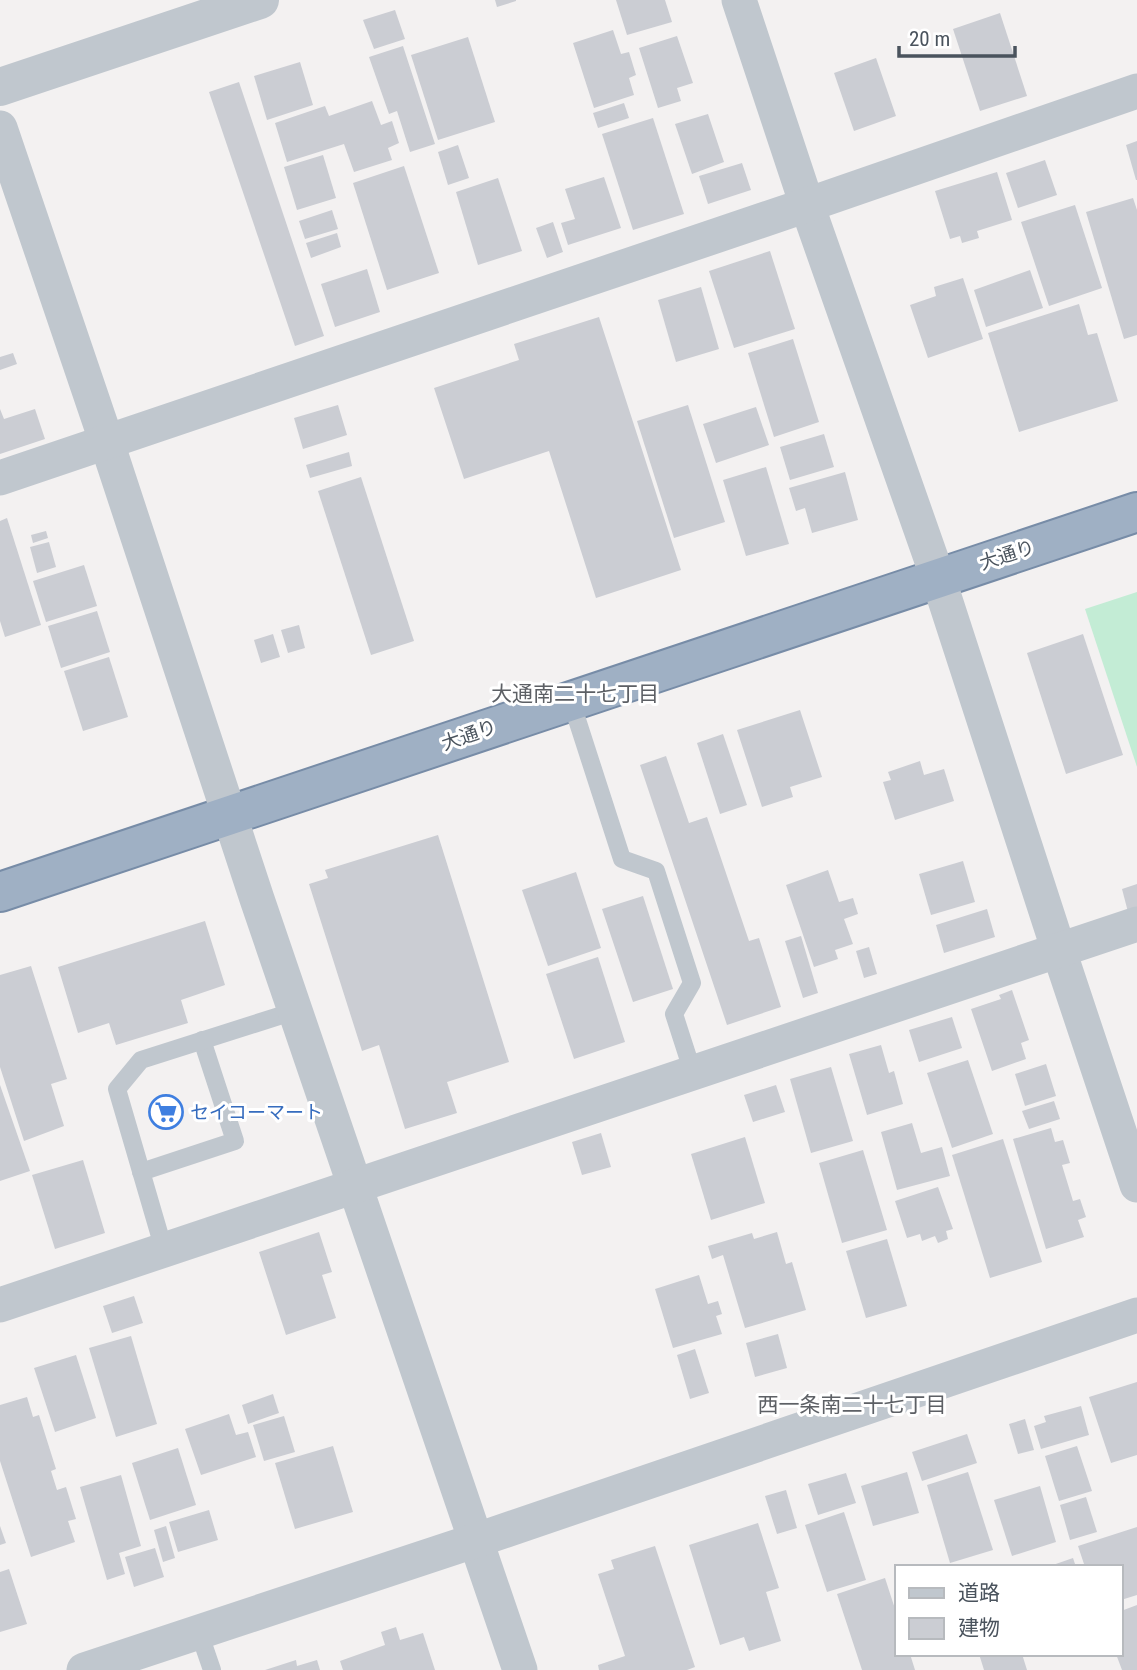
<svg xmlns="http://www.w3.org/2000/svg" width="1137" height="1670" viewBox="0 0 1137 1670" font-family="'Roboto Condensed','Noto Sans JP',sans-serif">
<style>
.green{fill:#c3ecd5}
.building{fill:#cbcdd3}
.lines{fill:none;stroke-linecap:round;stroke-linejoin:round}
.trunk-casing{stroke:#778ca7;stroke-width:42}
.service{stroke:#c0c7ce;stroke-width:18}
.minor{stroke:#c0c7ce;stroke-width:35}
.tertiary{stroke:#c0c7ce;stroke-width:38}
.trunk{stroke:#9fb0c4;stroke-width:38}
.labels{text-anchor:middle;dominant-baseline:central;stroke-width:6;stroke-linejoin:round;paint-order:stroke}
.street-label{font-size:19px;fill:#4a535d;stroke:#fff}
.shop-label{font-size:19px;fill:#366cbe;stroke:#fff;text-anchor:start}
.neighbourhood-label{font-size:21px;fill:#5d6065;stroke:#fff}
</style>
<rect width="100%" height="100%" fill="#f3f1f1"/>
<polygon class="green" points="1137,592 1137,767 1085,609"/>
<g class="building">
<polygon points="495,0 516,0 516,1 497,7"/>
<polygon points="616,0 665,0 672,22 627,35"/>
<polygon points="395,10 405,39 374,49 363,20"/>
<polygon points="1000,13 1027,96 980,111 953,29"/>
<polygon points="613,30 621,54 629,52 636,75 629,78 634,95 594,108 573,43"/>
<polygon points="677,36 693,83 677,88 681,101 658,108 639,48"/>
<polygon points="468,37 495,122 438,140 411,55"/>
<polygon points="403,46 435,144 410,152 397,111 389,114 369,57"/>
<polygon points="876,58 896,116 854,131 834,73"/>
<polygon points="300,62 313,105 267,120 254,76"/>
<polygon points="239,82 324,336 295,346 209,92"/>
<polygon points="372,101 381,125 392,121 399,143 388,148 392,160 354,172 344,144 287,162 275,123 325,106 329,116"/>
<polygon points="624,103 629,118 598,128 593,113"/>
<polygon points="708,114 724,162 692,174 675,124"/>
<polygon points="653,118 684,214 633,230 602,134"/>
<polygon points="1137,141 1137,180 1136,180 1126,145"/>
<polygon points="458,145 469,178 448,185 438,152"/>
<polygon points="323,155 336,198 297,210 284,167"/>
<polygon points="1045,160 1057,195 1018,208 1006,173"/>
<polygon points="742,163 751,190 708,204 699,176"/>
<polygon points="404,166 439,273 387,290 353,183"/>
<polygon points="997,172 1012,220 977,231 979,238 962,243 960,236 950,239 935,191"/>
<polygon points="604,177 621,228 568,245 561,223 575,219 565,189"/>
<polygon points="498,178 522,251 478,265 456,192"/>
<polygon points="1133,198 1137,210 1137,335 1124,339 1086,212"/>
<polygon points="1075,205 1102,288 1049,306 1021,222"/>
<polygon points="332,210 338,229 305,239 299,221"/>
<polygon points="553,222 563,252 547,258 536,228"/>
<polygon points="337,233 341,247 311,258 306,243"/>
<polygon points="770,251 795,329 734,348 709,271"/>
<polygon points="367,269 380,312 335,327 321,284"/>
<polygon points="1030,270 1043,308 986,327 974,290"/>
<polygon points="963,278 983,339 928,358 910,305 936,296 934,287"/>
<polygon points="701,287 719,349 676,362 658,300"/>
<polygon points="1079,304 1088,335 1097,333 1118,401 1019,432 988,333"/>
<polygon points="599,317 681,570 596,598 549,451 464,479 434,388 519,360 514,344"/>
<polygon points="793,339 819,422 774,437 748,353"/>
<polygon points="13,353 17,364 0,370 0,357"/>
<polygon points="338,405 347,435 303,449 294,418"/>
<polygon points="688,405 725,522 674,538 637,421"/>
<polygon points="756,407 769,445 716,463 703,424"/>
<polygon points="0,409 4,419 35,409 45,439 0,454"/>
<polygon points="824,434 834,467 790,480 780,447"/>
<polygon points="349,452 352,466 310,478 306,465"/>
<polygon points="766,467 789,544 746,556 723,480"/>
<polygon points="845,472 858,520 812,533 805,508 796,511 789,488"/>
<polygon points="361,477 414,641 371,655 318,491"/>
<polygon points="7,518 41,625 5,637 0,621 0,521"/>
<polygon points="46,531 48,538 33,543 31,535"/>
<polygon points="49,542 56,567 37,573 30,547"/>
<polygon points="84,565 97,606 46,622 33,581"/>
<polygon points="97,611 110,652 61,668 48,626"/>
<polygon points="299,625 305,648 288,653 281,630"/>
<polygon points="273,634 280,657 261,663 254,640"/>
<polygon points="1083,634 1123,755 1066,774 1027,653"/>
<polygon points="109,657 128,717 83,731 64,671"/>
<polygon points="800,710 822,777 790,787 793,797 762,807 737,730"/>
<polygon points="723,734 747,805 720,814 697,743"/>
<polygon points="666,756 689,823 707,817 749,941 759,938 781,1007 727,1025 640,765"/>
<polygon points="920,761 924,775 944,769 954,801 895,820 883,782 891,780 888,772"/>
<polygon points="438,835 509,1062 447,1082 457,1113 405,1129 379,1045 362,1051 309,884 328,878 325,870"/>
<polygon points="963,861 975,902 931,915 919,874"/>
<polygon points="828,870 839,902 853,898 858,914 844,919 853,944 835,950 838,959 814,967 786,885"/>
<polygon points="576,872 601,948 548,966 522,890"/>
<polygon points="1137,884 1137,909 1128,912 1122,889"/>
<polygon points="643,896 673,989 633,1002 602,909"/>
<polygon points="987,909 995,937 944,953 936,925"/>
<polygon points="205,921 225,985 181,1000 188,1023 116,1045 109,1023 78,1033 58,967"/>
<polygon points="801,936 818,993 803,998 785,941"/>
<polygon points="869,947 877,974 864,978 856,951"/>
<polygon points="598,957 625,1042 574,1059 546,974"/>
<polygon points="31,966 67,1079 51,1084 64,1126 24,1141 0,1067 0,975"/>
<polygon points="1012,990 1029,1040 1021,1043 1026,1059 992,1071 971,1009 1001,999 999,995"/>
<polygon points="952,1017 962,1048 919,1062 909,1030"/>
<polygon points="881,1045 889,1073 894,1071 903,1104 867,1115 849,1054"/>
<polygon points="968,1060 993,1134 952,1148 927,1073"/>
<polygon points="1046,1064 1056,1096 1025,1106 1015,1074"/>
<polygon points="831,1067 853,1141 811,1153 790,1079"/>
<polygon points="0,1085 30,1171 0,1181"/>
<polygon points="776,1085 785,1112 753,1122 744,1095"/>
<polygon points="1054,1101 1060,1119 1029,1129 1022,1111"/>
<polygon points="912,1123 921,1153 942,1147 950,1176 897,1190 881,1132"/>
<polygon points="1051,1128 1055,1142 1063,1140 1070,1163 1062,1165 1073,1201 1080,1199 1086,1217 1078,1220 1084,1237 1046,1249 1013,1139"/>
<polygon points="601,1133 611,1167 582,1175 572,1142"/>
<polygon points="745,1137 765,1203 711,1220 691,1154"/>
<polygon points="1003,1139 1042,1262 990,1278 952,1155"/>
<polygon points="863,1150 887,1230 842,1243 819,1163"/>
<polygon points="83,1160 105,1233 55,1249 32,1175"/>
<polygon points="938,1187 953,1229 946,1231 948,1239 938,1243 935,1236 922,1241 920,1234 907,1238 895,1201"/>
<polygon points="319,1232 332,1272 322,1275 336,1318 286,1335 259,1252"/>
<polygon points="777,1232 786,1264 792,1262 806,1310 745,1328 723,1255 712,1259 708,1246 752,1233 754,1239"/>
<polygon points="887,1239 907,1306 866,1318 846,1251"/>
<polygon points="699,1275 708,1304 718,1301 722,1314 716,1316 722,1334 673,1348 655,1289"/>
<polygon points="134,1296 143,1323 112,1333 103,1306"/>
<polygon points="778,1334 787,1368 755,1377 746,1343"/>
<polygon points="131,1336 157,1424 116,1437 89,1348"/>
<polygon points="695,1349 709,1393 690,1399 677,1355"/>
<polygon points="76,1355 96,1418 55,1432 34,1368"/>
<polygon points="1137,1382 1137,1455 1111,1463 1089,1397"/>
<polygon points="273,1394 279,1413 248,1424 242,1405"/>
<polygon points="27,1397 33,1417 39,1415 56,1469 51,1471 57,1490 66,1487 76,1519 68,1521 75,1542 31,1557 0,1461 0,1405"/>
<polygon points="1081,1406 1089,1435 1041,1449 1034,1426 1046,1422 1044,1416"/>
<polygon points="229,1414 236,1435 248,1432 256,1457 201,1475 185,1429"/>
<polygon points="284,1416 295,1452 264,1461 253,1425"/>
<polygon points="1025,1419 1034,1450 1018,1454 1009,1424"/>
<polygon points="967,1434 977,1463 922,1481 912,1452"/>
<polygon points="333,1446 353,1512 295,1529 275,1463"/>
<polygon points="1077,1446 1092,1491 1059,1501 1045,1456"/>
<polygon points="178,1448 196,1505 150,1520 132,1463"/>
<polygon points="907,1472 919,1513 873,1526 861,1486"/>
<polygon points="968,1472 993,1550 950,1563 927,1485"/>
<polygon points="846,1473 856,1503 818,1515 808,1484"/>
<polygon points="121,1475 141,1546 119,1553 125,1574 107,1580 80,1487"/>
<polygon points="1040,1486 1056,1542 1012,1556 994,1500"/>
<polygon points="786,1490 797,1528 777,1534 765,1496"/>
<polygon points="1086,1497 1097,1532 1070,1540 1060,1505"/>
<polygon points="209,1510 218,1540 178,1552 169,1522"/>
<polygon points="844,1512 866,1580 827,1592 805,1525"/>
<polygon points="758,1523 779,1588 766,1592 781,1641 749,1651 744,1637 720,1645 689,1545"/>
<polygon points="0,1526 6,1543 0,1545"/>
<polygon points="166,1526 175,1558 163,1562 154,1530"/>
<polygon points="1137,1527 1137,1595 1121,1600 1121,1567 1085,1567 1078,1546"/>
<polygon points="655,1546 695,1667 687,1670 599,1670 598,1665 625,1656 598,1574 614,1569 611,1560"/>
<polygon points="155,1548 164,1577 134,1587 125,1557"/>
<polygon points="1073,1558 1076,1567 1050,1567 1050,1566"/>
<polygon points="9,1569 27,1624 0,1632 0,1572"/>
<polygon points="885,1578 897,1615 897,1654 910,1654 915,1670 862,1670 837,1594"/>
<polygon points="1137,1605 1137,1670 1122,1670 1116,1654 1121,1654 1121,1611"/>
<polygon points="396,1627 400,1640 423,1633 435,1670 343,1670 340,1661 385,1645 381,1632"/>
<polygon points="979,1654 1022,1654 1027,1670 984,1670"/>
<polygon points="296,1660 297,1666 317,1660 320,1670 265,1670"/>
</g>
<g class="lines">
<g class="trunk-casing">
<polyline id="trunk" points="0,892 1137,512"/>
</g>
<g class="service">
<polyline points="571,701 622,859 656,871 692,983 674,1014 693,1073"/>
<polyline points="141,1172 235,1141 202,1040"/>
<polyline points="164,1250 117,1089 141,1060 295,1011"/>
<polyline points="199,1632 212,1670"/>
</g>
<g class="minor">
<polyline points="739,0 807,205 938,578 1059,951 1137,1185"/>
<polyline points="0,128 107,443 257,899 520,1670"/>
<polyline points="0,478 807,205 1137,91"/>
<polyline points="0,1305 1137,924"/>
<polyline points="84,1670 477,1540 1137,1315"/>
</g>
<polyline class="tertiary" points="0,87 260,0"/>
<use href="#trunk" class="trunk"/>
</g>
<defs>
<g id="supermarket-ring" transform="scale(1.75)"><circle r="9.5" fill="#fff" stroke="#3f7fe0" stroke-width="1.5"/><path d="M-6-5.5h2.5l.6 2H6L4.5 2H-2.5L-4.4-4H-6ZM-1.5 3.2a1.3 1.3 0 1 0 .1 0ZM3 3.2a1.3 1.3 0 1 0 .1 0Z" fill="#3f7fe0"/></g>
</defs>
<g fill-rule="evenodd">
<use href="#supermarket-ring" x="166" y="1112"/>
</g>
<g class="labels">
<g class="street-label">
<text transform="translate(1007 555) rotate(-18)">大通り</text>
<text transform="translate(469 735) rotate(-19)">大通り</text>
</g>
<g class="shop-label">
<text x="190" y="1112">セイコーマート</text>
</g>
<g class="neighbourhood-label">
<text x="575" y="694">大通南二十七丁目</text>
<text x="852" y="1405">西一条南二十七丁目</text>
</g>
</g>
<rect x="895" y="1565" width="228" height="91" fill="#ffffff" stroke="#b7babe" stroke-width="2"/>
<rect x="909" y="1588" width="35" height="10" fill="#c0c7ce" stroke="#b7babe" stroke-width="2"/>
<text x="958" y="1600" font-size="21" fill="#4a535d">道路</text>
<rect x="909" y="1618" width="35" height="21" fill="#cbcdd3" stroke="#b7babe" stroke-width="2"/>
<text x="958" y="1635" font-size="21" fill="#4a535d">建物</text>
<path d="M899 46v10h116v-10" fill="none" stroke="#4a535d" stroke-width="3.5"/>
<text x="909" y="46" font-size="21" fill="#4a535d" stroke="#ffffff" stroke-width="5" paint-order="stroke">20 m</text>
</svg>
